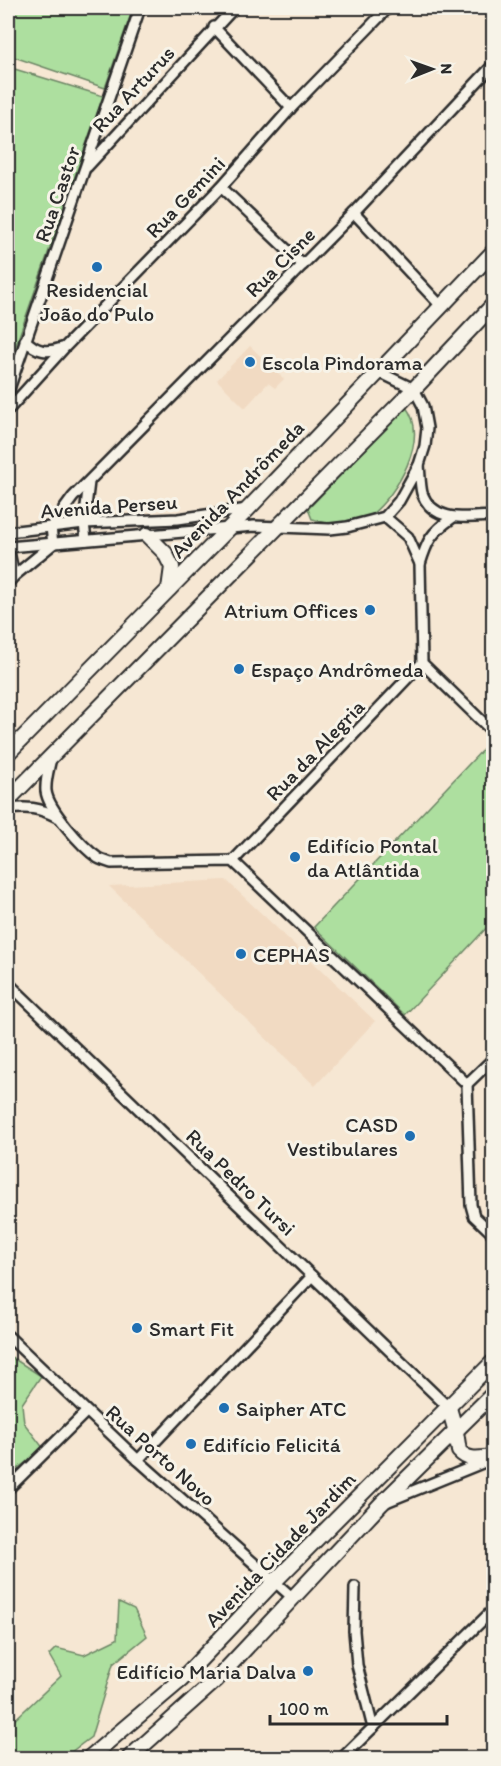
<svg xmlns="http://www.w3.org/2000/svg" width="501" height="1766" viewBox="0 0 501 1766" font-family="Itim,sans-serif">
<style>
.built{fill:#f1dac2}
.green{fill:#addf9f;stroke:#6c8565;stroke-width:1.5}
.lines{fill:none;stroke-linecap:round;stroke-linejoin:round}
.minor-casing{stroke:#2b2b2b;stroke-width:14}
.secondary-casing{stroke:#2b2b2b;stroke-width:18}
.minor{stroke:#f7f3e8;stroke-width:9}
.secondary{stroke:#f7f3e8;stroke-width:14}
.poi-dot{fill:#1f6fb2;stroke:#f7f3e8;stroke-width:2}
.labels{text-anchor:middle;dominant-baseline:central;stroke-width:6;stroke-linejoin:round;paint-order:stroke}
.street-label{font-size:21px;fill:#2b2b2b;stroke:#f7f3e8}
.poi-label{font-size:21px;fill:#2b2b2b;stroke:#f7f3e8;text-anchor:start}
</style>
<rect width="100%" height="100%" fill="#f6e7d3"/>
<filter id="ink" filterUnits="userSpaceOnUse"><feTurbulence type="fractalNoise" baseFrequency=".0167" numOctaves="2"/><feDisplacementMap in="SourceGraphic" scale="12" xChannelSelector="R" yChannelSelector="G"/><feConvolveMatrix kernelMatrix="1 2 1 2 8 2 1 2 1" color-interpolation-filters="sRGB"/></filter>
<g filter="url(#ink)">
<g class="built">
<polygon points="250,346 284,379 275,388 268,383 245,408 217,380"/>
<polygon points="226,880 375,1021 315,1086 109,886"/>
</g>
<g class="green">
<polygon points="8,8 133,8 105,88 8,55"/>
<polygon points="8,67 103,96 8,368"/>
<path d="M 406,407 C 430,439 397,494 371,515 C 363,521 341,526 330,524 C 324,523 318,520 312,519 L 308,509 Z"/>
<polygon points="488,744 494,750 493,921 405,1015 314,927"/>
<polygon points="8,1355 41,1376 22,1404 24,1423 44,1449 14,1471 8,1459"/>
<polygon points="119,1602 134,1609 147,1636 113,1664 91,1737 63,1758 8,1758 8,1726 61,1676 49,1655 56,1648 84,1655 117,1639"/>
</g>
<g class="lines">
<g class="minor-casing">
<g id="minor">
<polyline points="214,27 291,108"/>
<polyline points="87,167 234,8"/>
<polyline points="221,187 303,265"/>
<polyline points="354,213 441,306"/>
<path d="M 25,340 C 37,352 47,353 62,348"/>
<polyline points="8,392 140,8"/>
<polyline points="8,410 65,347 221,187 291,108 388,8"/>
<path d="M 419,465 C 420,474 420,485 422,493 C 433,524 468,517 494,516"/>
<polyline points="385,517 408,537 420,564 422,663 494,733"/>
<polyline points="8,532 84,523 178,519 248,509"/>
<polyline points="86,540 84,523 89,482"/>
<polyline points="8,547 254,526 330,529 347,527 385,517 399,501 419,465 425,446 427,428 423,406 414,389 379,372"/>
<path d="M 420,564 C 427,541 431,533 452,518"/>
<polyline points="14,576 53,544 51,527 73,497 354,213 494,64"/>
<polyline points="8,583 14,576 8,547"/>
<path d="M 51,758 C 49,768 45,780 46,791 C 48,809 82,847 98,858 C 101,860 107,861 111,863 L 233,861 L 467,1084 L 471,1205 L 474,1216 L 494,1235"/>
<path d="M 8,809 C 27,807 39,807 57,817"/>
<polyline points="233,861 422,663"/>
<polyline points="8,983 449,1408"/>
<polyline points="467,1084 494,1058"/>
<polyline points="8,1336 138,1460 293,1598"/>
<polyline points="138,1460 312,1276"/>
<polyline points="8,1489 86,1412"/>
<polyline points="386,1502 487,1461"/>
<polyline points="355,1587 354,1631 357,1665 373,1728"/>
<polyline points="342,1758 494,1609"/>
</g>
</g>
<g class="secondary-casing">
<g id="secondary">
<polyline points="147,535 165,553 172,567 169,589"/>
<polyline points="8,753 248,509 494,251"/>
<polyline points="8,800 414,389 494,304"/>
<path d="M 449,1408 L 456,1432 L 459,1451 C 469,1462 480,1458 494,1457"/>
<polyline points="89,1758 181,1680 275,1581 494,1361"/>
<polyline points="129,1758 216,1680 381,1504 494,1393"/>
</g>
</g>
<use href="#minor" class="minor"/>
<use href="#secondary" class="secondary"/>
</g>
</g>
<g class="poi-dot">
<circle cx="97" cy="267" r="6"/>
<circle cx="250" cy="362" r="6"/>
<circle cx="370" cy="610" r="6"/>
<circle cx="239" cy="669" r="6"/>
<circle cx="295" cy="857" r="6"/>
<circle cx="241" cy="954" r="6"/>
<circle cx="410" cy="1136" r="6"/>
<circle cx="137" cy="1328" r="6"/>
<circle cx="224" cy="1408" r="6"/>
<circle cx="191" cy="1444" r="6"/>
<circle cx="308" cy="1671" r="6"/>
</g>
<g class="labels">
<g class="street-label">
<text transform="translate(133 89) rotate(-47)">Rua Arturus</text>
<text transform="translate(57 194) rotate(-71)">Rua Castor</text>
<text transform="translate(185 197) rotate(-46)">Rua Gemini</text>
<text transform="translate(280 262) rotate(-45)">Rua Cisne</text>
<text transform="translate(237 489) rotate(-46)">Avenida Andrômeda</text>
<text transform="translate(109 506) rotate(-4)">Avenida Perseu</text>
<text transform="translate(315 750) rotate(-46)">Rua da Alegria</text>
<text transform="translate(241 1182) rotate(44)">Rua Pedro Tursi</text>
<text transform="translate(161 1455) rotate(42)">Rua Porto Novo</text>
<text transform="translate(280 1549) rotate(-46)">Avenida Cidade Jardim</text>
</g>
<g class="poi-label">
<text x="97" y="289" text-anchor="middle">Residencial<tspan x="97" dy="24">João do Pulo</tspan></text>
<text x="262" y="362">Escola Pindorama</text>
<text x="358" y="610" text-anchor="end">Atrium Offices</text>
<text x="251" y="669">Espaço Andrômeda</text>
<text x="307" y="845">Edifício Pontal<tspan x="307" dy="24">da Atlântida</tspan></text>
<text x="253" y="954">CEPHAS</text>
<text x="398" y="1124" text-anchor="end">CASD<tspan x="398" dy="24">Vestibulares</tspan></text>
<text x="149" y="1328">Smart Fit</text>
<text x="236" y="1408">Saipher ATC</text>
<text x="203" y="1444">Edifício Felicitá</text>
<text x="296" y="1671" text-anchor="end">Edifício Maria Dalva</text>
</g>
</g>
<rect width="501" height="1766" fill="none" stroke="#f7f3e8" stroke-width="30"/>
<rect x="15" y="15" width="471" height="1736" fill="none" stroke="#2b2b2b" stroke-width="2" filter="url(#ink)"/>
<g transform="translate(432 69) rotate(89)" stroke="#f7f3e8" stroke-width="4.5" paint-order="stroke">
<path d="M0-4.5L10 22L0 15L-10 22Z" fill="#2b2b2b"/>
<text y="-9" font-size="16" font-weight="bold" text-anchor="middle" fill="#2b2b2b">N</text>
</g>
<path d="M270 1715v9h177v-9" fill="none" stroke="#2b2b2b" stroke-width="3"/>
<text x="279" y="1715" font-size="18" fill="#2b2b2b" stroke="#f7f3e8" stroke-width="4.5" paint-order="stroke">100 m</text>
</svg>
